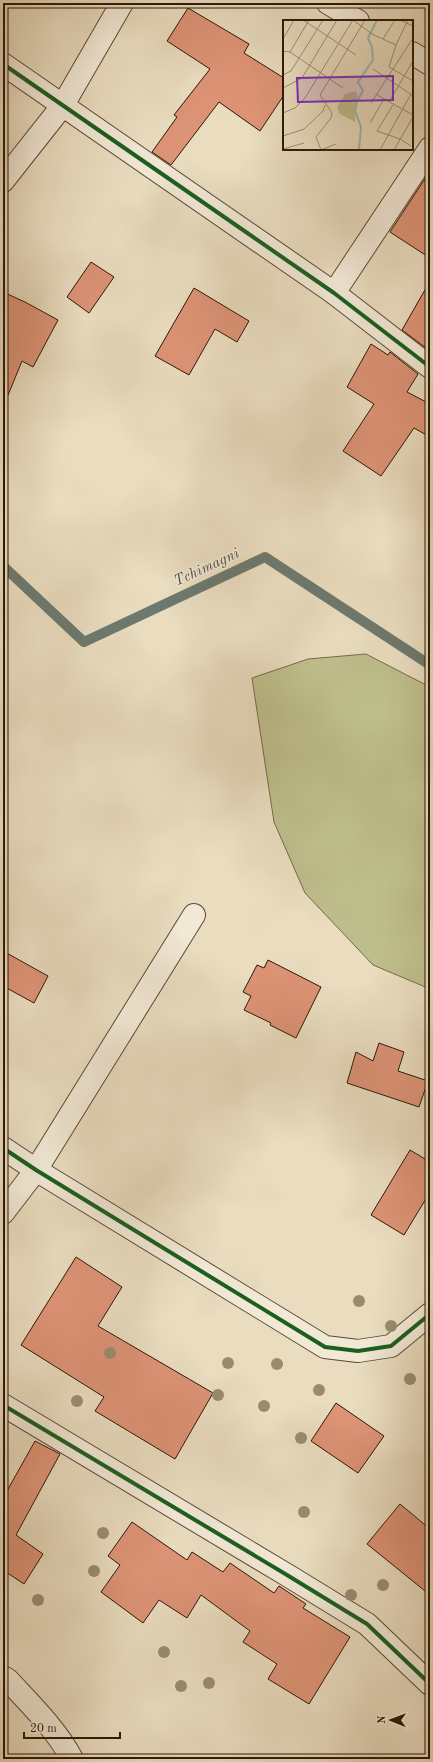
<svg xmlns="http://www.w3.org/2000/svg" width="433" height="1762" viewBox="0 0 433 1762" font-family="'Old Standard TT',serif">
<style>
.green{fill:#bebe8c;stroke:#766a48}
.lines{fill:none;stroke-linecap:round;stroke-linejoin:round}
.stream{stroke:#6d796e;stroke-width:10}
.building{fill:#dd9376;stroke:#2e1704}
.minor-casing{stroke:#5d4833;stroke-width:24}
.minor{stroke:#f1e8d5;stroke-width:22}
.cycleway-casing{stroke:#f1e8d5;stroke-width:6}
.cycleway{stroke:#1b5e20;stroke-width:4}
.tree{fill:#9a8b6f}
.labels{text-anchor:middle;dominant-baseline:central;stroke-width:3;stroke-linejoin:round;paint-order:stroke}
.water-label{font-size:15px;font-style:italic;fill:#535042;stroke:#f1e8d5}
.inset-river{fill:none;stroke:#97bbb4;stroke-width:2}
.inset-road{fill:none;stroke:#9e8d74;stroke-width:1}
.view{fill:#7b2cbf;fill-opacity:0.15;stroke:#7b2cbf;stroke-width:2}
.inset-edge{fill:none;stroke:#2e1704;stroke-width:2}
</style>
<rect width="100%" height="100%" fill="#e9dcbf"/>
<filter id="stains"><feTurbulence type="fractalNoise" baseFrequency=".005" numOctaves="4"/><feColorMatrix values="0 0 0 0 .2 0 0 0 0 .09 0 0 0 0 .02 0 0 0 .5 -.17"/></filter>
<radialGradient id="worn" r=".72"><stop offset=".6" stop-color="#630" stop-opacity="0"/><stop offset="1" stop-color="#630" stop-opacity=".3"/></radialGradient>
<polygon class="green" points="366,654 430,687 430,989 373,965 305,893 274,822 252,678 308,659"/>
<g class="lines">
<polyline class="stream" points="3,566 84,642 265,557 430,665"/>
</g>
<g class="building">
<polygon points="188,8 249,44 244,53 284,78 284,95 260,131 219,102 171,165 152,152 177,117 174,115 210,69 167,41"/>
<polygon points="430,171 430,258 390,232"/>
<polygon points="91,262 114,277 89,313 67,297"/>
<polygon points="430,281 430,351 402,330"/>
<polygon points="194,288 249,321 237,342 215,329 189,375 155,356"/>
<polygon points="3,292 25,302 58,320 33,367 22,361 4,405"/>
<polygon points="371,344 388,355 390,352 418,374 407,392 430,404 430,437 414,428 381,476 343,451 374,404 347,387"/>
<polygon points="3,951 48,976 34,1003 3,986"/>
<polygon points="268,960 321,987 296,1038 270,1025 271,1023 244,1010 251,996 243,992 257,965 264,968"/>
<polygon points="379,1043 404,1052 398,1071 428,1081 419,1107 347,1083 356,1052 373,1061"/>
<polygon points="410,1150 430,1162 430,1192 404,1235 371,1215"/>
<polygon points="76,1257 122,1287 98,1326 213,1393 175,1459 95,1411 104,1397 21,1345"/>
<polygon points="336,1403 384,1436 358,1473 311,1441"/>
<polygon points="35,1441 60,1454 16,1535 43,1554 24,1584 3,1570 3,1498"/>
<polygon points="400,1504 430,1529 430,1595 367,1544"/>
<polygon points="132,1522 187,1560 192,1552 223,1572 230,1563 274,1593 279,1586 306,1604 303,1608 350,1637 309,1704 268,1679 277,1664 243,1642 250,1631 201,1595 187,1618 159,1600 143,1623 101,1592 120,1565 108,1556"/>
</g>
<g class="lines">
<g class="minor-casing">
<g id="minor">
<polyline points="328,3 358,21"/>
<polyline points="412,53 430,64"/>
<polyline points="3,64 334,293 430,367"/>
<polyline points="3,181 63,105 122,3"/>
<polyline points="334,293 430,148"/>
<polyline points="3,1148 36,1170 325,1347 358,1351 391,1346 430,1314"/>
<polyline points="3,1213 36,1170 194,915"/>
<polyline points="3,1405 287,1575 367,1624 430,1684"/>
<path d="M 3,1677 L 8,1680 C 31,1705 56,1729 72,1759"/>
</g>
</g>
<use href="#minor" class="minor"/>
<g class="cycleway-casing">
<g id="cycleway">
<polyline points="3,64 334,293 430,367"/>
<polyline points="3,1148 36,1170 325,1347 358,1351 391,1346 430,1314"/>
<polyline points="3,1405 287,1575 367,1624 430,1684"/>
</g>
</g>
<use href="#cycleway" class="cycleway"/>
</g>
<g class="tree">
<circle cx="359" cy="1301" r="6"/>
<circle cx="391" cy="1326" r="6"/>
<circle cx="110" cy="1353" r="6"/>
<circle cx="228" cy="1363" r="6"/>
<circle cx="277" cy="1364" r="6"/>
<circle cx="410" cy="1379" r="6"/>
<circle cx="319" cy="1390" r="6"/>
<circle cx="218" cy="1395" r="6"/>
<circle cx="77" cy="1401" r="6"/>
<circle cx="264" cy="1406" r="6"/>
<circle cx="301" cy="1438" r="6"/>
<circle cx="304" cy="1512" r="6"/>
<circle cx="103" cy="1533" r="6"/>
<circle cx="94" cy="1571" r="6"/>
<circle cx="383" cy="1585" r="6"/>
<circle cx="351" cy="1595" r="6"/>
<circle cx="38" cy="1600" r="6"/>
<circle cx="164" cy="1652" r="6"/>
<circle cx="209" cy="1683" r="6"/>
<circle cx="181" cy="1686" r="6"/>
</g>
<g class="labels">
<g class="water-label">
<text transform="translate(207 568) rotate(-25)">Tchimagni</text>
</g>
</g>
<g transform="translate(283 20)">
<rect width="130" height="130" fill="#e9dcbf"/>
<path d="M 73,71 L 75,77 L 72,87 L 72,102 L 57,94 L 54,87 L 62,74 Z" fill="#bebe8c"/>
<path class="inset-river" d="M 76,130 L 78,107 L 72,91 L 74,81 L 80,71 L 75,62 L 90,40 L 89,27 L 85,18 L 94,0"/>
<path class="inset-road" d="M 20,0 L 73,35M 70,0 L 89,14 L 113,25M 117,0 L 130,6M 125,0 L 113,25 L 106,47 L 130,61M 0,19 L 11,0M 100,19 L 112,0M 0,31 L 7,32 L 60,68M 7,32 L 26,0M 90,49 L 129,75M 0,55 L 8,51 L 40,0M 0,68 L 19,58 L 54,0M 94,75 L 130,95M 106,82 L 130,41M 88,83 L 130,18M 110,85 L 94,111 L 117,119 L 128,126M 0,93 L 12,88 L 22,78 L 70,0M 87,103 L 101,79M 0,116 L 21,109 L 40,91 L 42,85M 0,129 L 21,123M 38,130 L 33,117 L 48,98 L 49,93 L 37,75 L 82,0M 38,130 L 53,124M 97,130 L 128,74M 111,130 L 130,97"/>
<path class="view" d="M 110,56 L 110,80 L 15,82 L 14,58 Z"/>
<rect width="130" height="130" class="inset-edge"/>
</g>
<rect width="433" height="1762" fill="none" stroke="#e9dcbf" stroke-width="16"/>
<rect x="4" y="4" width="425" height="1754" fill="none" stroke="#2e1704" stroke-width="2"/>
<rect x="8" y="8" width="417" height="1746" fill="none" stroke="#2e1704"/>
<g transform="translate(391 1720) rotate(271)" stroke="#f1e8d5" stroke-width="3" paint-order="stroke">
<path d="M0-3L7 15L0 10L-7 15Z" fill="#2e1704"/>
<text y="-6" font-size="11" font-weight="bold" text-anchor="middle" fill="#2e1704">N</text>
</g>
<path d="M24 1732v6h96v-6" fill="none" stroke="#2e1704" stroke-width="2"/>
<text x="30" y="1732" font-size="12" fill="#2e1704" stroke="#f1e8d5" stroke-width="3" paint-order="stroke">20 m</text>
<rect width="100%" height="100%" filter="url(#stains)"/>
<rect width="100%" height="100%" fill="url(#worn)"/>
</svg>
